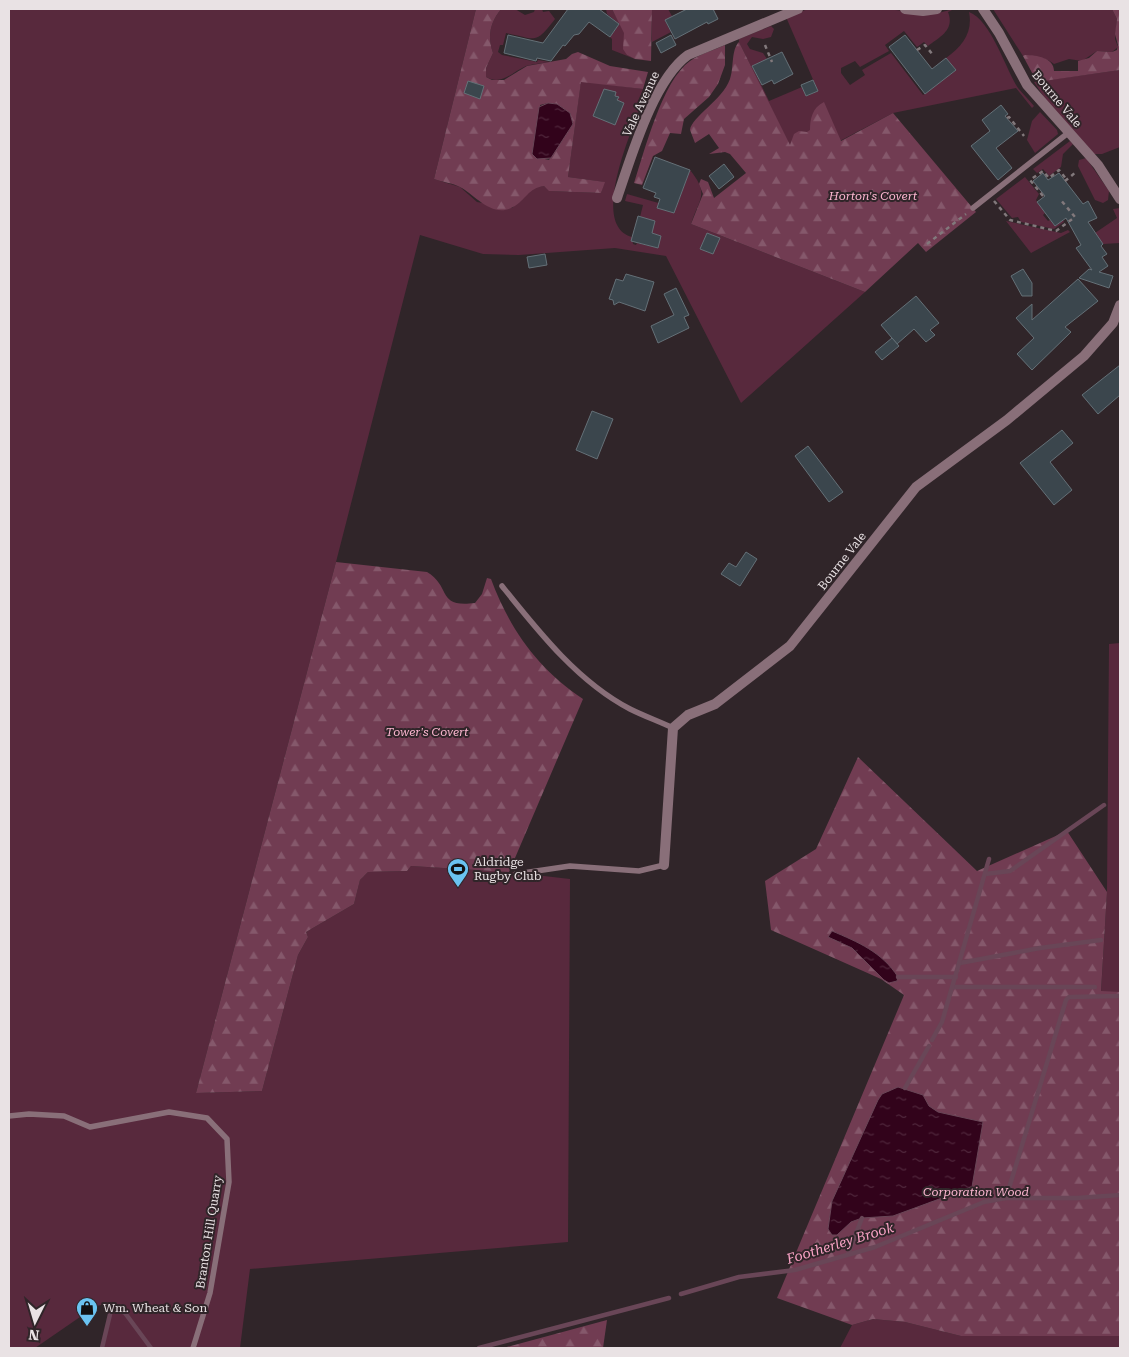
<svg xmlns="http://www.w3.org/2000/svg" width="1129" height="1357" viewBox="0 0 1129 1357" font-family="'Roboto Serif',serif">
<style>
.green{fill:#58293d}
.forest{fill:url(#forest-firs);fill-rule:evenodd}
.water{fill:url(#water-ripples);stroke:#694657}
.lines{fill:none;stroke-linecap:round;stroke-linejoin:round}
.stream{stroke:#694657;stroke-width:4.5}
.building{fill:#3b464d;stroke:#647077}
.path{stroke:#82797c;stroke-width:2.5;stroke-dasharray:4 4;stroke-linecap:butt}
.service{stroke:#896f79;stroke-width:5.5}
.minor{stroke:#896f79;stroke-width:10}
.labels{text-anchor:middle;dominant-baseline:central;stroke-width:4;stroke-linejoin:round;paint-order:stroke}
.street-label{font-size:12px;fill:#e9e2e4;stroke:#302529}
.park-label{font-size:12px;font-style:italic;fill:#fcb6d0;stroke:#302529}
.poi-label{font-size:12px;fill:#e9e2e4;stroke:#302529;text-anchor:start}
.water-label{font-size:14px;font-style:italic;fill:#f8a2c4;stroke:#302529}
</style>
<defs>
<pattern id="forest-firs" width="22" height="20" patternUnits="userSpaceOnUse" patternTransform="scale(1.25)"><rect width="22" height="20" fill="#713c52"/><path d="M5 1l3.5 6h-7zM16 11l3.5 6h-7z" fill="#85586b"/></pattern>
<pattern id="water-ripples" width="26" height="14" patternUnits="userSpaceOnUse" patternTransform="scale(1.25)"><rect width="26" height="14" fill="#32031b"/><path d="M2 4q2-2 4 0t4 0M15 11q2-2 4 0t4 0" fill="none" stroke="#50273c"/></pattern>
</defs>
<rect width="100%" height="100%" fill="#302529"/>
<g class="green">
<path d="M 9,9 L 476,9 L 434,179 L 460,187 L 477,202 L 512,208 L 534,187 L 544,186 L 550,191 L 601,193 L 604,182 L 568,177 L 581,81 L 643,89 L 636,107 L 640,108 C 630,135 590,226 632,237 L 633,244 L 636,245 L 637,243 L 658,248 L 661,236 L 652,233 L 640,217 L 643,205 L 625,201 L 627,194 L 676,208 L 690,170 C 710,195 699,198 691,224 L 865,292 L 741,403 L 666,256 L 615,248 L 519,255 L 483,254 L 420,235 L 336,562 L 196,1093 L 262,1091 L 298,955 L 308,937 L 306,932 L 354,904 L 360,880 L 368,872 L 407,871 L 411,866 L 509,872 L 570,879 L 568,1242 L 250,1269 L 240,1348 L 104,1348 L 113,1303 L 96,1306 L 35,1348 L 9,1348 Z"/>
<path d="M 501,9 L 515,9 L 525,15 L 534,12 L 535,9 L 542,9 L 543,12 L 549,11 L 555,19 C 535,45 537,39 506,33 L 503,45 L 500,45 L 498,52 L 502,55 L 537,62 L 538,60 L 550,62 C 542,63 533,64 526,66 C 512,72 502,86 486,77 L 486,68 L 493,53 C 487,36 490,23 501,9 Z"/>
<path d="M 606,9 L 612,9 C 615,16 622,23 624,31 C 626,38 624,45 627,55 L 635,59 L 612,50 L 612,39 L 610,37 L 619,24 L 607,14 Z"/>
<polygon points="652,9 668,9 672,16 665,21 671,32 652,42"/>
<path d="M 808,9 L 886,9 L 934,14 L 954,9 L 948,12 C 955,30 940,37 928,46 L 924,42 L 917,47 L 904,31 L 885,45 L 889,51 L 860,67 L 855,61 L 841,68 L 841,73 L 850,85 L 865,75 L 862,70 L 891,53 L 923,95 L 956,70 L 946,58 C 963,46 973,32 969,12 C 991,20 1005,68 1018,88 C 1023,94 1029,100 1034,106 L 1032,108 L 1016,88 L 893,113 L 798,163 L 739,42 L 739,39 L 771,26 L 774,29 L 771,37 L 763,39 L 752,37 L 747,44 L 750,49 L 763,53 L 767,59 L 752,66 L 769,101 L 802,87 L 807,96 L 818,91 L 786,17 Z"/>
<path d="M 993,9 L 1112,9 L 1117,19 L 1115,39 L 1118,47 L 1112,52 L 1097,51 L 1082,61 L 1069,59 L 1054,64 C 1047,58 1031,54 1023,56 Z"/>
<polygon points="1120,70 1120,147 1102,154 1093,154 1056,115 1034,82"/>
<polygon points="1040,112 1057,130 1058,134 1035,153 1027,140 1032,121"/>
<polygon points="1070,141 1073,144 1063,154 1061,167 1049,176 1043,169 1037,173 1033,169"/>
<polygon points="1086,158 1109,191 1108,200 1103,203 1095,200 1078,166 1079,160"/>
<polygon points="1025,177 1039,194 1036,200 1045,213 1043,215 1048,221 1050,220 1055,226 1063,220 1064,222 1054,229 1021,222 1018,217 1012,218 996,199"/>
<polygon points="1120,208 1120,243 1103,244 1095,233 1117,218 1113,209"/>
<polygon points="1006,221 1061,233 1068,230 1070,232 1031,253"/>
<polygon points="1120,643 1120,992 1101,992 1107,892 1109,644"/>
<polygon points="873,1319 905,1322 961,1336 1120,1336 1120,1348 840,1348 852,1325"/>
</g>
<g class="forest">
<path d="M 476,9 L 501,9 C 490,23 487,36 493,53 L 486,68 L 486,77 L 492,80 L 504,80 L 527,66 L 566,59 L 572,54 L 578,52 L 610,66 L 648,72 L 643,89 L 581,82 L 568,177 L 605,182 L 601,193 L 549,191 L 544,186 C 528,188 526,200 513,207 C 493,219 475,195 460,187 C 453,183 442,182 434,179 ZM 548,103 L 557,104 L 570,113 L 573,124 L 549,160 L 540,158 L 540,105 Z"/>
<polygon points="612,9 652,9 651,61 635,59 627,55 623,49 624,33"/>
<path d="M 1112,9 L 1120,9 L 1120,70 L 1037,82 L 1023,56 L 1025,55 C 1037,55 1054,58 1054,71 L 1078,71 L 1078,61 L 1089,58 L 1097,51 L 1112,52 L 1117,50 L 1118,45 L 1115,34 L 1117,19 Z"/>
<path d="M 739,42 L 790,145 L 794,134 L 799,131 L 807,132 L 810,130 C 810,119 812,108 824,102 L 841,141 L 893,113 L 976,212 L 926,252 L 918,243 L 865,292 L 691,224 L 703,194 L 699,184 L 701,179 L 708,182 L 714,198 L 746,173 L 730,154 L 725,152 L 709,154 L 719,148 L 709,134 L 695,143 L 690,130 C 692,116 722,101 730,79 C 734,68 731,50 739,42 Z"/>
<path d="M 725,45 L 725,65 L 718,84 L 709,97 L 684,119 L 681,134 L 670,133 L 662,151 L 653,156 L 642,185 L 634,183 C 645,150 662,81 690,61 C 700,54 714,50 725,45 Z"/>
<path d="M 336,562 L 427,572 C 452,587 436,608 475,603 L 482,594 L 487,578 L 491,579 C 510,630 538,669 583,699 L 509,872 L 411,866 L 407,871 L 368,872 L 360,880 L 354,904 L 306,932 L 308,937 L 298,955 L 262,1091 L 196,1093 Z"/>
<polygon points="858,757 977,871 1067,831 1107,892 1101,991 1120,992 1120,1336 961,1336 905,1322 873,1319 852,1325 777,1298 904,995 881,979 771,930 765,881 816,849"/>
<polygon points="607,1320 603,1348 503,1348"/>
</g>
<g class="water">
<polygon points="548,103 557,104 570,113 573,124 551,158 537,159 532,154 539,107"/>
<path d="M 832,931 C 858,942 882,952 898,977 L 897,981 L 889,983 L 884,980 L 852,948 L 828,937 Z"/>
<polygon points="898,1087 923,1095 929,1106 938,1112 983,1122 972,1187 893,1216 862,1218 851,1222 837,1235 832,1235 828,1229 832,1201 878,1100 882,1094"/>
</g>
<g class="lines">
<g class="stream">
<polyline points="985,874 1010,871 1104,805"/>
<polyline points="960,963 1040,948 1101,940"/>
<polyline points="898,977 956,977"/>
<polyline points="953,987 1095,987"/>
<polyline points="932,1040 942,1022 989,859"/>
<polyline points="905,1088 929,1046"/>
<polyline points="1006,1198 1066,1000 1069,997 1120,996"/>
<polyline points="848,1254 862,1218"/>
<polyline points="681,1294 739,1277 795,1270 875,1247 984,1202 1006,1198 1077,1198 1120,1195"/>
<polyline points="112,1306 125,1313 151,1348"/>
<polyline points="102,1348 112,1306"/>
<polyline points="479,1348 669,1298"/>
</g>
</g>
<g class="building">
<polygon points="568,9 599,9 619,24 610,37 589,22 579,34 574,35 565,46 563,45 551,61 537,58 536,61 504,53 508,35 543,43"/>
<polygon points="687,9 713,9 718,19 708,24 707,22 675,39 665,20"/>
<polygon points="671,35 676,45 661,53 656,43"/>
<polygon points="905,35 932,69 946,58 956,70 925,94 889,47"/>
<polygon points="782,52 793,74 774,84 772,80 762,85 752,66"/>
<polygon points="813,80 818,91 806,96 801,85"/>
<polygon points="468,81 484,86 480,99 464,93"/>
<polygon points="604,89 616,92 615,96 619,97 617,100 624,103 615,125 593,116"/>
<polygon points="1001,105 1008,114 1005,116 1018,131 996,148 1012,168 998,180 971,146 990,131 982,120"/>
<polygon points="655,157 690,170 674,213 657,208 660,199 654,197 656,193 643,188"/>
<polygon points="724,164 734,177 719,189 709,176"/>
<polygon points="1043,173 1048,180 1059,173 1083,204 1088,201 1097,218 1088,222 1103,244 1101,246 1107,254 1102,257 1108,266 1099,272 1113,276 1109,288 1079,278 1089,269 1092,270 1076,248 1081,245 1066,218 1055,226 1037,202 1045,196 1033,181"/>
<polygon points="638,216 655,221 652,233 661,236 658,248 631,241"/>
<polygon points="707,233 720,238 713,254 700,249"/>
<polygon points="545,254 547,265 529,268 527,257"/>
<polygon points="1023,269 1032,283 1032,296 1022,296 1011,276"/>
<polygon points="626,274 654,282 645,311 619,302 614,305 613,300 609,299 616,279 623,281"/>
<polygon points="1078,279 1098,301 1065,327 1071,332 1032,370 1017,354 1034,338 1016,318 1032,304 1032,320"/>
<polygon points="676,288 689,315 684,317 689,328 658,343 651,326 674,315 664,294"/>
<polygon points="916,296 939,323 930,330 935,335 926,342 914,329 897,344 881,325"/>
<polygon points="892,338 899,346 882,360 875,352"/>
<polygon points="1120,365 1120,395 1098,414 1082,395"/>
<polygon points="592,411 613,419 597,459 576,450"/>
<polygon points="1062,430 1073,443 1050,462 1072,490 1054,505 1020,463"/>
<polygon points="808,446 843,492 829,502 795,456"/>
<polygon points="746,552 757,559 740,586 721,574 729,563 736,567"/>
</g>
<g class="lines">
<g class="path">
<polyline points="765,45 772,62"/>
<polyline points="917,50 925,45 933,55"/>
<polyline points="1007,118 1009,117 1024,136"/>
<polyline points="1065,181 1076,172"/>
<polyline points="1043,196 1030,180 1043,171 1049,178 1059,170 1067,180"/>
<polyline points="994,201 1010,220 1056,231 1075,217 1060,199"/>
<polyline points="927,244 966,214"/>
</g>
<g class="service">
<polyline points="973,208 1068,133"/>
<path d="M 502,586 C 538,631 578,682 630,709 C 644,716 658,721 673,728"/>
<polyline points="516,874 570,866 639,871 664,865"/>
<polyline points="9,1116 29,1114 64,1116 90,1127 169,1112 207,1118 227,1139 229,1182 210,1293 193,1348"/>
</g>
<g class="minor">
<polyline points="905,9 923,11 937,9"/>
<polyline points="983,9 999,33 1027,85 1098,165 1120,199"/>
<path d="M 617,198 C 631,158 653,80 688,55 L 798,9"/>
<polyline points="664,865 673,728 688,715 715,704 790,646 916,487 1007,420 1084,356 1113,323 1120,305"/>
</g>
</g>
<defs>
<g id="stadium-pin" transform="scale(1.125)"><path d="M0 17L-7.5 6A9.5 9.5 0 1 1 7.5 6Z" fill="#6ac3f1" stroke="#302529"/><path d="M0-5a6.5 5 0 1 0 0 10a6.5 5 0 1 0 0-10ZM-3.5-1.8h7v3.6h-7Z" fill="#111"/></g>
<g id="shop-pin" transform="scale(1.125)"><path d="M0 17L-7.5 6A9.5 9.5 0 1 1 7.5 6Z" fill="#6ac3f1" stroke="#302529"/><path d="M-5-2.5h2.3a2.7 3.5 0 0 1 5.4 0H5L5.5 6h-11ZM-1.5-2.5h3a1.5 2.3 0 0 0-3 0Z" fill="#111"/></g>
</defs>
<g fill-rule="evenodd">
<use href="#stadium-pin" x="458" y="869"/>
<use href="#shop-pin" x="87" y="1308"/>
</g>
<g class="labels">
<g class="street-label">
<text transform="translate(1057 99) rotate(50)">Bourne Vale</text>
<text transform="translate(641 104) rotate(-65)">Vale Avenue</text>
<text transform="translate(842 561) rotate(-52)">Bourne Vale</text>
<text transform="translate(209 1232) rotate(-81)">Branton Hill Quarry</text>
</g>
<g class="park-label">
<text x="873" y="196">Horton's Covert</text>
<text x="427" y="732">Tower's Covert</text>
<text x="976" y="1192">Corporation Wood</text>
</g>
<g class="poi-label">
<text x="474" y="862">Aldridge<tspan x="474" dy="14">Rugby Club</tspan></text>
<text x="103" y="1308">Wm. Wheat &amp; Son</text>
</g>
<g class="water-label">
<text transform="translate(840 1243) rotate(-17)">Footherley Brook</text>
</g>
</g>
<rect width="1129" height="1357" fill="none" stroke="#e9e2e4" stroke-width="20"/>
<g transform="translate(35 1322) rotate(185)" stroke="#302529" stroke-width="4" paint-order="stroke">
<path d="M0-4L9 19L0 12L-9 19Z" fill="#e9e2e4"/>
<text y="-8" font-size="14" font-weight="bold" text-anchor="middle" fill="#e9e2e4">N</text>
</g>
</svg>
